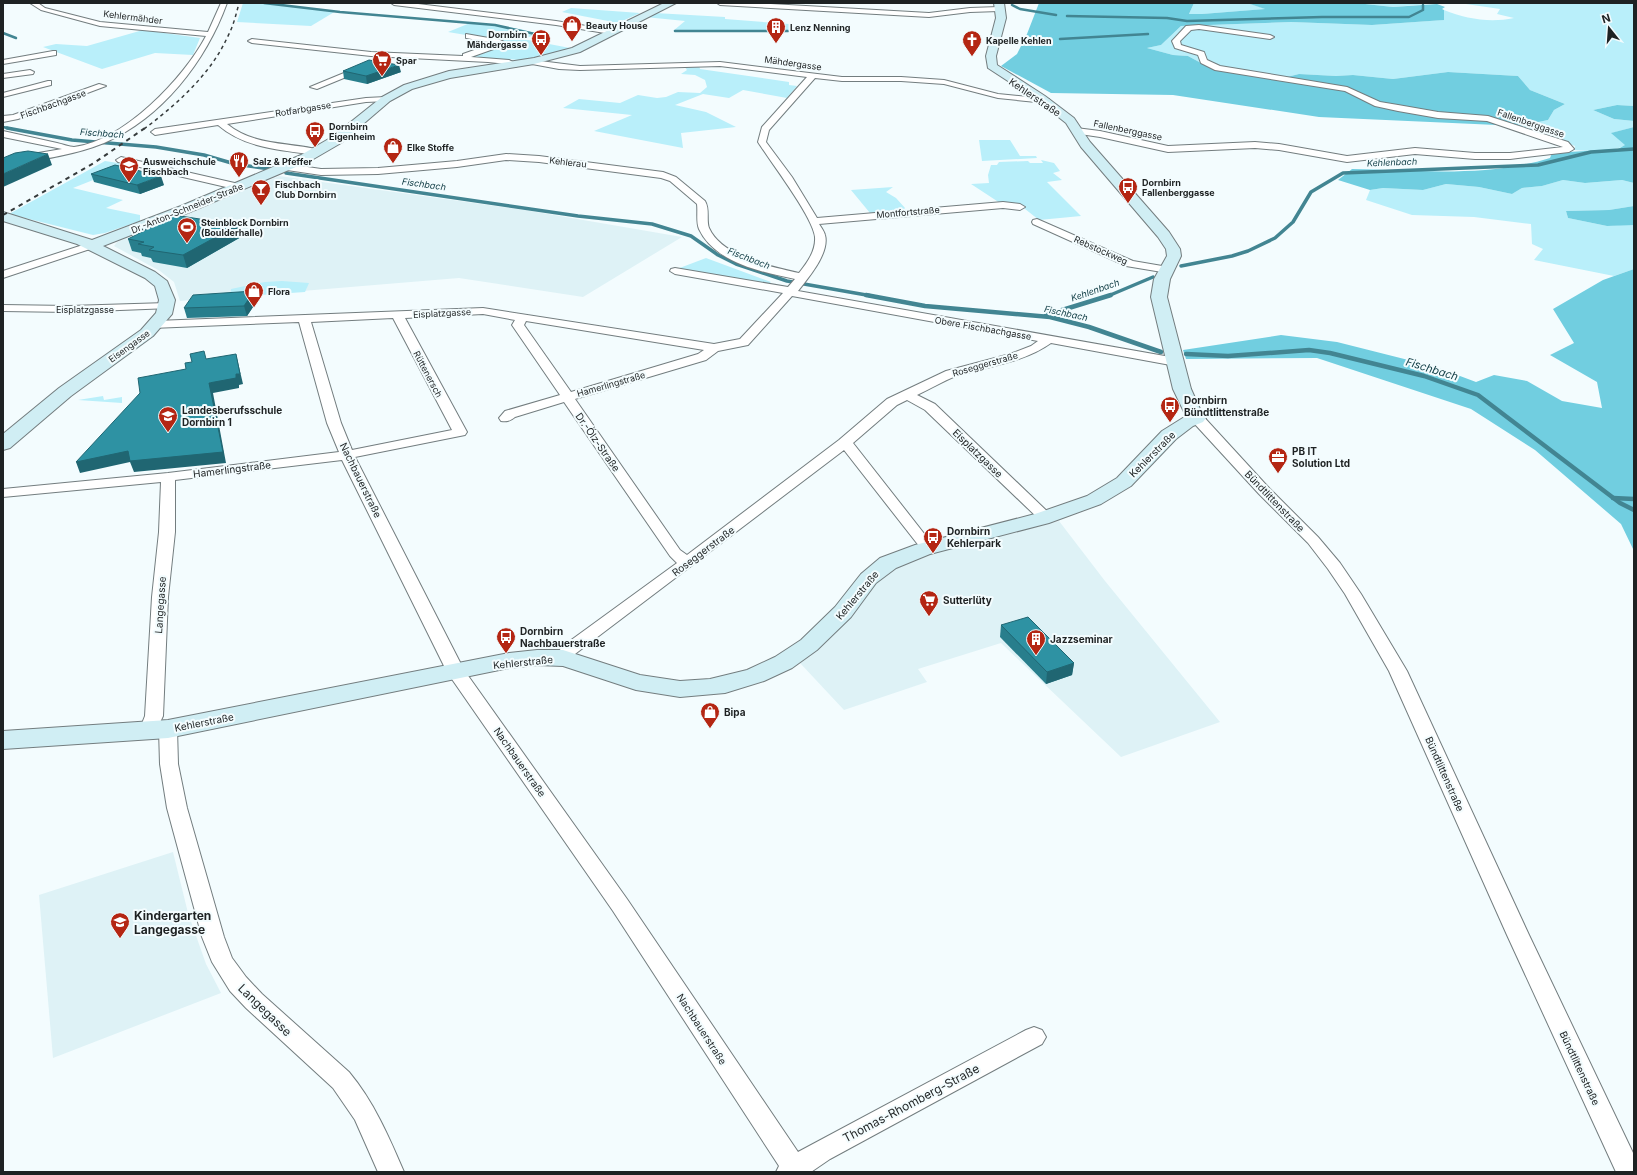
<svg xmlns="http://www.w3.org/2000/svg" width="1637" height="1175" viewBox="0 0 1637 1175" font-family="Inter,sans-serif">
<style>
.built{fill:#def2f6}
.green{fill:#b9effa}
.forest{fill:#71cee0}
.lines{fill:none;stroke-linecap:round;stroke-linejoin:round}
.stream-far2{stroke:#428592;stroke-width:2.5}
.stream-far1{stroke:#428592;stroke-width:3.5}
.stream{stroke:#428592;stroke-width:4.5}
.street-casing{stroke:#737d7f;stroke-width:2}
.secondary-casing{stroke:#737d7f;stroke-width:2}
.street{fill:#fff;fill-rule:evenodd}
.secondary{fill:#d0eef4;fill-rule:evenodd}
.rail-far1{stroke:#363b3c;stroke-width:1.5;stroke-dasharray:3.5 3.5;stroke-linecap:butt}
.rail{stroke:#363b3c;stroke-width:2;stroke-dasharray:4.5 4.5;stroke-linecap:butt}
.wall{fill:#287e8c}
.shaded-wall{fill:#206672}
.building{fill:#2e92a3;stroke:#206672}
.labels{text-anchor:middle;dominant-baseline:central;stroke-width:4;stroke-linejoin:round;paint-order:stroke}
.far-street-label{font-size:9px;fill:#1e2223;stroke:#f3fcfe}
.far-poi-label{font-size:9px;font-weight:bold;fill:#1e2223;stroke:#f3fcfe;text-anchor:start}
.far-water-label{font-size:9px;font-style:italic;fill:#0e3b43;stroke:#f3fcfe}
.street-label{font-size:10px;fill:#1e2223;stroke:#f3fcfe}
.poi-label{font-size:10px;font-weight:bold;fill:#1e2223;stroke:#f3fcfe;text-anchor:start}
.water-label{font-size:11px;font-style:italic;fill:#0e3b43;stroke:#f3fcfe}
.near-poi-label{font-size:12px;font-weight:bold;fill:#1e2223;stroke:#f3fcfe;text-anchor:start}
.near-street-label{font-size:12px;fill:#1e2223;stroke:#f3fcfe}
</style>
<rect width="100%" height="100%" fill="#f3fcfe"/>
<g class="built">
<polygon points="279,176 525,210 682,237 583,297 459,278 180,301 174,282 160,271 114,246 117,242"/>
<polygon points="1059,521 1105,581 1220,722 1121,757 1001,643 918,669 927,682 844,710 800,663 873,584 901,564 925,555"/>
<polygon points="173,852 188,913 206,964 221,993 53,1058 39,895"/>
</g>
<g class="green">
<polygon points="243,3 289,3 282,6 336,11 311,26 237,22"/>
<polygon points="1194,3 1247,3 1266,9 1202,14 1189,14"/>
<polygon points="1356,3 1440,3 1393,7"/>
<path d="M 1459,3 L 1634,3 L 1634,106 L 1617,105 L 1593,110 L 1614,119 L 1634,121 L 1634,127 L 1612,133 L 1626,145 C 1610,153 1592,151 1574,150 L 1575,146 L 1519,126 L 1548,120 L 1554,110 L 1565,104 L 1530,90 L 1518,76 L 1448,72 L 1393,79 L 1353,75 L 1336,76 L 1299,74 L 1275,80 L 1214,70 L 1188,56 L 1173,55 L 1147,48 L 1161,45 L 1181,26 L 1291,22 L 1372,25 L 1443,20 L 1444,10 C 1466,19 1490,23 1514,18 L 1497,14 L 1500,9 Z"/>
<polygon points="571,8 640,13 618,23 562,12"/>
<polygon points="655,13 725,17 725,19 789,24 789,32 673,31 685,21 645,17"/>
<path d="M 470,23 C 494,24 516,27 538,34 L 523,39 L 570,48 L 520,62 L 517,61 L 519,60 C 502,58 488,59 472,57 L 471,57 L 508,42 L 448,32 Z"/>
<polygon points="143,30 200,38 193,55 155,53 102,69 43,47 56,44 87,46"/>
<polygon points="699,65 700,69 789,82 789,85 797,86 787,98 743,90 729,98 703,94 675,105 706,112 736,127 681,133 683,148 594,131 632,115 563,108 579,99 620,103 638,95 657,98 666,97 678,92 700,93 707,87 705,80 695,75 681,74 687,70 684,66"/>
<polygon points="979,140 1010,140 1020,156 1036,156 1037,158 982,161"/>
<polygon points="1041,160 1054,163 1060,171 1053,173 1062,180 1047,182 1081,216 1039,220 1020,205 1000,203 971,184 989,183 988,175 991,165 997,165 999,162 1028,161 1030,163 1043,163"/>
<polygon points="105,161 131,165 73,188 123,200 106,208 140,215 140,221 105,233 93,235 9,214"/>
<polygon points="1563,180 1585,183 1622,180 1634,183 1634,206 1609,210 1566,211 1568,218 1607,226 1634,224 1634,269 1614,276 1534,260 1543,249 1532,244 1531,224 1474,217 1412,215 1366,200 1370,190 1383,188 1423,190 1446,184 1479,187 1512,194 1522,188 1542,186"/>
<polygon points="893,187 886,192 896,198 905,208 904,210 870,213 851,190"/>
<polygon points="706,258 771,282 767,285 677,269"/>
<polygon points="282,281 309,283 305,292 230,297 231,289 265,282"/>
<polygon points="103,396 104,400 122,397 122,403 78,400"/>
</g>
<g class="forest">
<polygon points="1039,3 1194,3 1189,14 1202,14 1265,9 1247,3 1356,3 1393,7 1437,4 1445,7 1442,9 1444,10 1444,20 1372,25 1291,22 1181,26 1161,45 1147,48 1173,55 1188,56 1214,70 1275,80 1299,74 1336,76 1353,75 1393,79 1448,72 1518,76 1530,90 1565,104 1554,110 1548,120 1519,126 1319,117 1173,95 1051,93 1001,66 1017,54 1027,34"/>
<polygon points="1617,105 1634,106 1634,121 1614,119 1593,110"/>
<path d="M 1634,127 L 1634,183 L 1622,180 L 1585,183 L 1563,180 L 1542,186 L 1522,188 L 1512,194 L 1479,187 L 1446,184 L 1423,190 L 1383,188 L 1370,190 L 1338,180 L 1352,169 C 1417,170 1486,178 1550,158 L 1552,153 L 1618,149 L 1625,145 L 1611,133 Z"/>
<polygon points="1634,206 1634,225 1607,226 1568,218 1566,211 1609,210"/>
<polygon points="1634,269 1634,551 1621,524 1535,450 1471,409 1317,358 1186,359 1183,350 1281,335 1337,342 1436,367 1476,382 1494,375 1527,381 1562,401 1602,408 1597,382 1550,355 1574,343 1553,309 1603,280"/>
</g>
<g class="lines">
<g class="stream-far2">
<polyline points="264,3 340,12 495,25 535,34"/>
<polyline points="1012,5 1020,9 1056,15"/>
<polyline points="1067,16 1167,18 1187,21 1322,17 1409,17 1423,10 1423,5"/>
<polyline points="675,31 788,31"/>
<polyline points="3,33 16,38"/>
<polyline points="1060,39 1148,34"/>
<polyline points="3,127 12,129"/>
</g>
<g class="stream-far1">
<polyline points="7,128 72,140 156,147 204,155 235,164 270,169"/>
<polyline points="286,173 578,216 652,224 691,236 718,255 736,264 787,281 872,296"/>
<polyline points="1181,266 1232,256 1248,251 1275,238 1293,222 1311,192 1343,173 1538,165 1591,152 1634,149"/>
<polyline points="1108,296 1153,277"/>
</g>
<g class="stream">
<polyline points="866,295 925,306 1050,317 1089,327 1161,352"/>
<polyline points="1046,315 1111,295"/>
<polyline points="1186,354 1228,356 1309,350 1330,353 1424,376 1478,395 1620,503 1634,510"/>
<polyline points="1613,498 1634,499"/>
</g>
<g class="street-casing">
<g id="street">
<path d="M 30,3 L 38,3 L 45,8 L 100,22 L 208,32 L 221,3 L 227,3 C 206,61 162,118 104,143 C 72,156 37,160 3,165 L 3,159 L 62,149 L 3,137 L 3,131 C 21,135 39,139 57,143 C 62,144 70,147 74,147 C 124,141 184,78 206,36 L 100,26 L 41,10 Z"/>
<polygon points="391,3 410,3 556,21 611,30 615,32 611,34 556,25 394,5"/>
<polygon points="717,3 755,3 929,13 970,8 999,7 1002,9 999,11 970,12 929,17 720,5"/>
<polygon points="1199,25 1270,35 1274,37 1270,39 1199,29 1191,30 1180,41 1181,45 1204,52 1207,60 1220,66 1347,87 1380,102 1398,105 1438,112 1488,116 1568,142 1574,149 1569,152 1510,159 1475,159 1415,154 1347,162 1279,150 1255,148 1168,152 1100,137 1073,133 1072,131 1076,128 1100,131 1168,146 1255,142 1279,144 1347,156 1415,148 1475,153 1510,153 1563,147 1487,121 1438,118 1398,111 1375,106 1345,91 1215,70 1201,63 1198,55 1175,48 1172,41 1186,26"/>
<polygon points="466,34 500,40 504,42 502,46 471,57 509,60 519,65 515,67 507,64 488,62 371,56 252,43 248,41 252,39 371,52 463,56 463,54 494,43 466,38"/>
<polygon points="53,51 56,51 56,55 3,64 3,60"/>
<path d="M 532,60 L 580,66 L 720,62 L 842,77 L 901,77 L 944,80 L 998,94 L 1049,99 L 1050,101 L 1046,103 L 998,98 L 944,84 L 901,81 L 842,81 L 815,78 L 769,130 L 766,142 L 792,177 L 817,218 L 1003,202 L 1020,204 L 1025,207 L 1020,210 L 1003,208 L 819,224 C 821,227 824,231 825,235 C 830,253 808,278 798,291 L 1176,358 L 1182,362 L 1176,366 L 1051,343 C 1023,363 988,366 956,376 C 943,381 930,389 917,395 L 935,404 L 1051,515 L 1053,518 L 1051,521 L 1041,521 L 925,410 L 907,400 L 897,405 L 853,443 L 933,545 L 936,548 L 933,551 L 923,551 L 844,450 L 575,654 C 569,661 566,664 556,662 L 553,658 L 563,646 L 677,563 L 670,556 L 564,402 L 515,417 C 510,421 507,422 501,421 L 499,418 L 505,411 L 560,395 L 512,325 L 515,320 L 483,314 L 405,318 L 467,432 L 465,435 L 355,457 L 464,670 L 627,899 L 798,1152 L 1026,1030 L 1034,1027 L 1042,1030 L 1046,1037 L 1042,1044 L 830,1159 L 811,1172 L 776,1172 L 779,1166 L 613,911 L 447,672 L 342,460 L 175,480 L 175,532 L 168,597 L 163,716 L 154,735 L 148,737 L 142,735 L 139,731 L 145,716 L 152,597 L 159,532 L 161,482 L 3,497 L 3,489 L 168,473 L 339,452 L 327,423 L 299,322 L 152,328 L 150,325 L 152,322 L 156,321 L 483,308 L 714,344 L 740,339 L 783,293 L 675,274 L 670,271 L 671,269 L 675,268 L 788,287 L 795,279 C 762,272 715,263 699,229 C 696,222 698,212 697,204 L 670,181 L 661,178 L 539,162 L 506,160 L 457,167 L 378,174 L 321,175 L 287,170 L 282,167 L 287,164 L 321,169 L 378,168 L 457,161 L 506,154 L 539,156 L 663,172 L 676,177 L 705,201 C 710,209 706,220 709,228 C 722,257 772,267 799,273 C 807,263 816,251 815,237 C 813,217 770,161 758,142 L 762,127 L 807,77 L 720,66 L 580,70 L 559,69 L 532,64 ZM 792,296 L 1038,341 L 1031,346 L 1010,354 L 946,371 L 887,399 L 839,440 L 687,555 L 680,550 L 575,399 L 706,360 L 718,351 L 748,345 ZM 393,318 L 452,430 L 352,450 L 341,423 L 311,322 ZM 526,321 L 704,350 L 698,354 L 571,392 L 524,325 Z"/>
<polygon points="361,66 368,68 317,89 310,87"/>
<polygon points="30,70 34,72 33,74 3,78 3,74"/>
<polygon points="48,81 51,81 51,85 3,97 3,93"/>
<polygon points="99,84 106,86 18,119 3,122 3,116 13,115"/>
<path d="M 386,97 L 390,99 L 389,101 L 366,102 L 227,124 C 254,146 288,142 320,150 L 322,152 L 317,155 C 282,150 246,149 218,125 L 155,135 L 151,132 L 155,129 L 366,98 Z"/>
<polygon points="121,157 239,184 244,187 239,190 118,162 116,160"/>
<polygon points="1037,219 1133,261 1168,267 1173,270 1168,273 1126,266 1033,224 1032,222 1033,220"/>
<polygon points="92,242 97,245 96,247 3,278 3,271"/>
<polygon points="167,303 171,304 173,306 171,308 69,312 3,311 3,305 69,306"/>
<polygon points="1197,414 1202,415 1269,488 1318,537 1340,563 1361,594 1407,671 1529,935 1634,1155 1634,1172 1616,1172 1507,935 1389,671 1345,594 1328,569 1308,543 1259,494 1192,421 1190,418 1192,415"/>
<path d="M 168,723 L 174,725 L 177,729 L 178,764 L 187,808 L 224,937 L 232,958 L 246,977 L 262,994 L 349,1072 C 374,1102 389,1137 404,1172 L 378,1172 L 355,1120 L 333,1088 L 246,1008 L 230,991 L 212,962 L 202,937 L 167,808 L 160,764 L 159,729 L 162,725 Z"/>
</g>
</g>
<g class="secondary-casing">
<g id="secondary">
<polygon points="664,3 676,3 580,52 534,64 450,78 412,89 390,101 341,143 310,161 190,212 103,246 155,272 167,281 175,300 172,314 153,336 71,396 10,448 3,450 3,434 59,388 141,330 156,313 159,300 155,286 145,278 77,244 3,221 3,212 92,240 181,206 301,155 332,137 382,97 404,85 449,71 534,58 572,48"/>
<polygon points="994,3 1004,3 1006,18 996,56 997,65 1045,96 1074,118 1090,142 1169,232 1180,249 1181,256 1170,279 1167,297 1191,389 1200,409 1206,418 1203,422 1193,426 1176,439 1131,486 1101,504 1049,523 930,554 896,568 876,583 851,617 817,650 792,668 764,681 725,693 680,697 636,690 563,666 537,665 509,668 168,738 3,749 3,731 168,720 509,653 537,650 563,650 640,675 680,681 710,679 747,670 775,657 801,640 835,607 861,574 880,558 915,545 1035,514 1087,496 1117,478 1162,431 1186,416 1173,389 1151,297 1154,279 1167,256 1166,249 1158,237 1081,147 1066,123 1037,100 988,68 986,56 996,18"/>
</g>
</g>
<use href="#street" class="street"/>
<use href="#secondary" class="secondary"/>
<path class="rail-far1" d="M 144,129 C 176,105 210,75 227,38 C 233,27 236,15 239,3"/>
<polyline class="rail" points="3,215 94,163 145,128"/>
</g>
<g class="wall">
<polygon points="343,71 401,72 367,84 344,79"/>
<polygon points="91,174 164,185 140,194 94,182"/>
<polygon points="241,237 187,268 153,262 151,258 142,256 141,253 132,251 128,239"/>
<polygon points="254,291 257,301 247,316 187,318 184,308"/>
<polygon points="1001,625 1074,663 1072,675 1046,684 1000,637"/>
</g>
<g class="shaded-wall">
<polygon points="399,65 401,72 367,84 366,76"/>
<polygon points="48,154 52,165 3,187 3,174"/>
<polygon points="161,176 164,185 140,194 137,185"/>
<polygon points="238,225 241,237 187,268 183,255"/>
<polygon points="254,291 257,301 247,316 244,306"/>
<polygon points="236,354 243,384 239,385 239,388 213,393 226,463 134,472 130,462 80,473 76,462 209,383 236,374"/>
<polygon points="1074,663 1072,675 1046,684 1047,672"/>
</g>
<g class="building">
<polygon points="369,60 399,65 366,76 343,71"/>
<polygon points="28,151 48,154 3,174 3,158 15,153"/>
<polygon points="115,165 161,176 137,185 91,174"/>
<polygon points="174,215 238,225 183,255 149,250 154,247 138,244 144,242 128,239"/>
<polygon points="254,291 244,306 184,308 193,295"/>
<polygon points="204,351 206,359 236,354 240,374 236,374 236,378 209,383 223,452 130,461 128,451 76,462 140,393 138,378 186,369 185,363 192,362 190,354"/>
<polygon points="1028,617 1074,663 1047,672 1001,625"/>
</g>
<defs>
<g id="shop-pin" transform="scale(1)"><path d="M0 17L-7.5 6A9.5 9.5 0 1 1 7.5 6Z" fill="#b42613" stroke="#f3fcfe"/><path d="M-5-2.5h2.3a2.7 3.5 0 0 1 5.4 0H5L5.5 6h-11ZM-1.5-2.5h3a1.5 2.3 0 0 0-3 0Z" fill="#fff"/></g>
<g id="building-pin" transform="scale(1)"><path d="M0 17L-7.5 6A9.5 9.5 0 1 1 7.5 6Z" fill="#b42613" stroke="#f3fcfe"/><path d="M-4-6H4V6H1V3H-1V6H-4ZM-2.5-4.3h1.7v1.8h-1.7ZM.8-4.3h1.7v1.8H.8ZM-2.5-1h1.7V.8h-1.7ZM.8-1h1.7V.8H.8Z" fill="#fff"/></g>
<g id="bus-pin" transform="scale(1)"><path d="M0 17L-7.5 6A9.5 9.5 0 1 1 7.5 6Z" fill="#b42613" stroke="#f3fcfe"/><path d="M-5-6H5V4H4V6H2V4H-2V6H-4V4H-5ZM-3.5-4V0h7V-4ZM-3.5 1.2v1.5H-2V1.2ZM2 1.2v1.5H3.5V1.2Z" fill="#fff"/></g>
<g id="church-pin" transform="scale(1)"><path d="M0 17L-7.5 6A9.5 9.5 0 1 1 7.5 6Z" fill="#b42613" stroke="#f3fcfe"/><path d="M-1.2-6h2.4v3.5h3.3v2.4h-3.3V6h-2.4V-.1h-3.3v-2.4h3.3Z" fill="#fff"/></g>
<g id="supermarket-pin" transform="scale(1)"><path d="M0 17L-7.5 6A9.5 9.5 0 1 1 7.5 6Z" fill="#b42613" stroke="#f3fcfe"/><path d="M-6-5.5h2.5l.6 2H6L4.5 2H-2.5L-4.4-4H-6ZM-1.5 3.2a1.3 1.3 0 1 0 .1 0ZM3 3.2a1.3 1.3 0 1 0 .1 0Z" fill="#fff"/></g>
<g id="restaurant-pin" transform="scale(1)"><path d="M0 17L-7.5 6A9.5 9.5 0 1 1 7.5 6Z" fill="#b42613" stroke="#f3fcfe"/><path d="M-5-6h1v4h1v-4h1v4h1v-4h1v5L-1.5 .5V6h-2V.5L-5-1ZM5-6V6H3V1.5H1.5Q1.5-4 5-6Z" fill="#fff"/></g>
<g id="school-pin" transform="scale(1)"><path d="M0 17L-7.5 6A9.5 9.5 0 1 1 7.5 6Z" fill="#b42613" stroke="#f3fcfe"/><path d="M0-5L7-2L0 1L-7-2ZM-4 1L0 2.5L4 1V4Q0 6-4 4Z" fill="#fff"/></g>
<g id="bar-pin" transform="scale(1)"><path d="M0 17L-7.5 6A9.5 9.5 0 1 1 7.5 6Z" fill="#b42613" stroke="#f3fcfe"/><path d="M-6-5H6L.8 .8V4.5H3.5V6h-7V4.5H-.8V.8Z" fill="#fff"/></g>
<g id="stadium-pin" transform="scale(1)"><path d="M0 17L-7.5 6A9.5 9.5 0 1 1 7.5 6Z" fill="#b42613" stroke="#f3fcfe"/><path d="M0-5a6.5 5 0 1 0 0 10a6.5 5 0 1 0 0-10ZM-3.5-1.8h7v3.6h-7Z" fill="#fff"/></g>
<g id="office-pin" transform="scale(1)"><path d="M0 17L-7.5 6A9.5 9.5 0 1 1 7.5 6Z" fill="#b42613" stroke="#f3fcfe"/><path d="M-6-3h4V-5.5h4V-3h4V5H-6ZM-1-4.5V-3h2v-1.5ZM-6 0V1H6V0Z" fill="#fff"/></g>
</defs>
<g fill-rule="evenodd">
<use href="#shop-pin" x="572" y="25"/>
<use href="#building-pin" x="776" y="27"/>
<use href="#bus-pin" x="541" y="39"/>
<use href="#church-pin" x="972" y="40"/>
<use href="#supermarket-pin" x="382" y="60"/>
<use href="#bus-pin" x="315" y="131"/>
<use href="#shop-pin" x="393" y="147"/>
<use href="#restaurant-pin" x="239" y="161"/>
<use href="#school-pin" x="129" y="166"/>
<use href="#bus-pin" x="1128" y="187"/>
<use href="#bar-pin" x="261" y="189"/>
<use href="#stadium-pin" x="187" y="227"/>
<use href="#shop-pin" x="254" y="291"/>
<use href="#bus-pin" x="1170" y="406"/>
<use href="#school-pin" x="168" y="416"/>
<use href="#office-pin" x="1278" y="457"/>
<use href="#bus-pin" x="933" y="537"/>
<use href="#supermarket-pin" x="929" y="600"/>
<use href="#bus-pin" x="506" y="637"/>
<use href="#building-pin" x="1036" y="639"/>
<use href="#shop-pin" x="710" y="712"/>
<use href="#school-pin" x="120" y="922"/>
</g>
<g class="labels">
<g class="far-street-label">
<text transform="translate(133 17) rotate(7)">Kehlermähder</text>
<text transform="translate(793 63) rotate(8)">Mähdergasse</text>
<text transform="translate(53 104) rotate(-20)">Fischbachgasse</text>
<text transform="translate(303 109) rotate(-9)">Rotfarbgasse</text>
<text transform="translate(1531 123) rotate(19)">Fallenberggasse</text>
<text transform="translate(1128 130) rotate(12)">Fallenberggasse</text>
<text transform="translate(568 162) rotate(7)">Kehlerau</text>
<text transform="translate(187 208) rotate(-22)">Dr.-Anton-Schneider-Straße</text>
<text transform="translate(908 212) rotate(-5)">Montfortstraße</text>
<text transform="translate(1101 250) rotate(24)">Rebstockweg</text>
<text x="85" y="309">Eisplatzgasse</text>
<text transform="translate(442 313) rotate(-3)">Eisplatzgasse</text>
<text transform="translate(983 328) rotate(10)">Obere Fischbachgasse</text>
<text transform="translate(129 346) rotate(-36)">Eisengasse</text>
<text transform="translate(985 364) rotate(-16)">Roseggerstraße</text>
<text transform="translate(428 374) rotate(62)">Rüttenersch</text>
<text transform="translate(611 384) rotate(-16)">Hamerlingstraße</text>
</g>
<g class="far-poi-label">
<text x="586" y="25">Beauty House</text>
<text x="790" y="27">Lenz Nenning</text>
<text x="527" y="34" text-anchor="end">Dornbirn<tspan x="527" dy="10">Mähdergasse</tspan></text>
<text x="986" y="40">Kapelle Kehlen</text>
<text x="396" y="60">Spar</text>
<text x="329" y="126">Dornbirn<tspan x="329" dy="10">Eigenheim</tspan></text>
<text x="407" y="147">Elke Stoffe</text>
<text x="143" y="161">Ausweichschule<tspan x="143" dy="10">Fischbach</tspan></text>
<text x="253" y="161">Salz &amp; Pfeffer</text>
<text x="1142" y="182">Dornbirn<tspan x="1142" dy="10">Fallenberggasse</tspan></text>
<text x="275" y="184">Fischbach<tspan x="275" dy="10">Club Dornbirn</tspan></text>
<text x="201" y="222">Steinblock Dornbirn<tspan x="201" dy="10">(Boulderhalle)</tspan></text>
<text x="268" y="291">Flora</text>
</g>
<g class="far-water-label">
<text transform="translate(102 133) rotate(4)">Fischbach</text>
<text transform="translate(1392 162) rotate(-2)">Kehlenbach</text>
<text transform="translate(424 184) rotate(8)">Fischbach</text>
<text transform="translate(749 258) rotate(21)">Fischbach</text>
<text transform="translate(1095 290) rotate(-19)">Kehlenbach</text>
<text transform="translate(1066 313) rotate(12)">Fischbach</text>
</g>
<g class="street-label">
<text transform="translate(1035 97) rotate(34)">Kehlerstraße</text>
<text transform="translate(598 442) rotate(55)">Dr.-Ölz-Straße</text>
<text transform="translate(978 453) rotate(44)">Eisplatzgasse</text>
<text transform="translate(1152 454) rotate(-45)">Kehlerstraße</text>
<text transform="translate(232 469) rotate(-7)">Hamerlingstraße</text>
<text transform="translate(361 480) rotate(64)">Nachbauerstraße</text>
<text transform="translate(1275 501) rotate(46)">Bündtlittenstraße</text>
<text transform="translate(703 551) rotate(-37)">Roseggerstraße</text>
<text transform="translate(857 595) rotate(-50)">Kehlerstraße</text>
<text transform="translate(160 605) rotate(-86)">Langegasse</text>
<text transform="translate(523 662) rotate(-6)">Kehlerstraße</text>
<text transform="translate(204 722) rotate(-11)">Kehlerstraße</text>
<text transform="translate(520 762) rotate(55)">Nachbauerstraße</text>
<text transform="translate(1445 774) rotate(66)">Bündtlittenstraße</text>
<text transform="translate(702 1029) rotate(57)">Nachbauerstraße</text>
<text transform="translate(1580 1068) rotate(65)">Bündtlittenstraße</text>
</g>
<g class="poi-label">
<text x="1184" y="400">Dornbirn<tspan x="1184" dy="12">Bündtlittenstraße</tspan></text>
<text x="182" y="410">Landesberufsschule<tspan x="182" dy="12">Dornbirn 1</tspan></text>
<text x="1292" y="451">PB IT<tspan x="1292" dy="12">Solution Ltd</tspan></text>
<text x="947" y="531">Dornbirn<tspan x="947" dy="12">Kehlerpark</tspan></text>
<text x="943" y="600">Sutterlüty</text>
<text x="520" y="631">Dornbirn<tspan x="520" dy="12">Nachbauerstraße</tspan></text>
<text x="1050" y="639">Jazzseminar</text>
<text x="724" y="712">Bipa</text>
</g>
<g class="water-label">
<text transform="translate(1432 369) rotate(17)">Fischbach</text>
</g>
<g class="near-poi-label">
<text x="134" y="915">Kindergarten<tspan x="134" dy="14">Langegasse</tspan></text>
</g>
<g class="near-street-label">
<text transform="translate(265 1010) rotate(44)">Langegasse</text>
<text transform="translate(911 1103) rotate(-28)">Thomas-Rhomberg-Straße</text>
</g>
</g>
<rect width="1637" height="1175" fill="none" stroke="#1e2223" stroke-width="8"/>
<g transform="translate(1609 28) rotate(343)" stroke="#f3fcfe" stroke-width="3" paint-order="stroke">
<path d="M0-3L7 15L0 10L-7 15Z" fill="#1e2223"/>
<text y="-6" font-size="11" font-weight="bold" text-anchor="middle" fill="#1e2223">N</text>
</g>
</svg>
